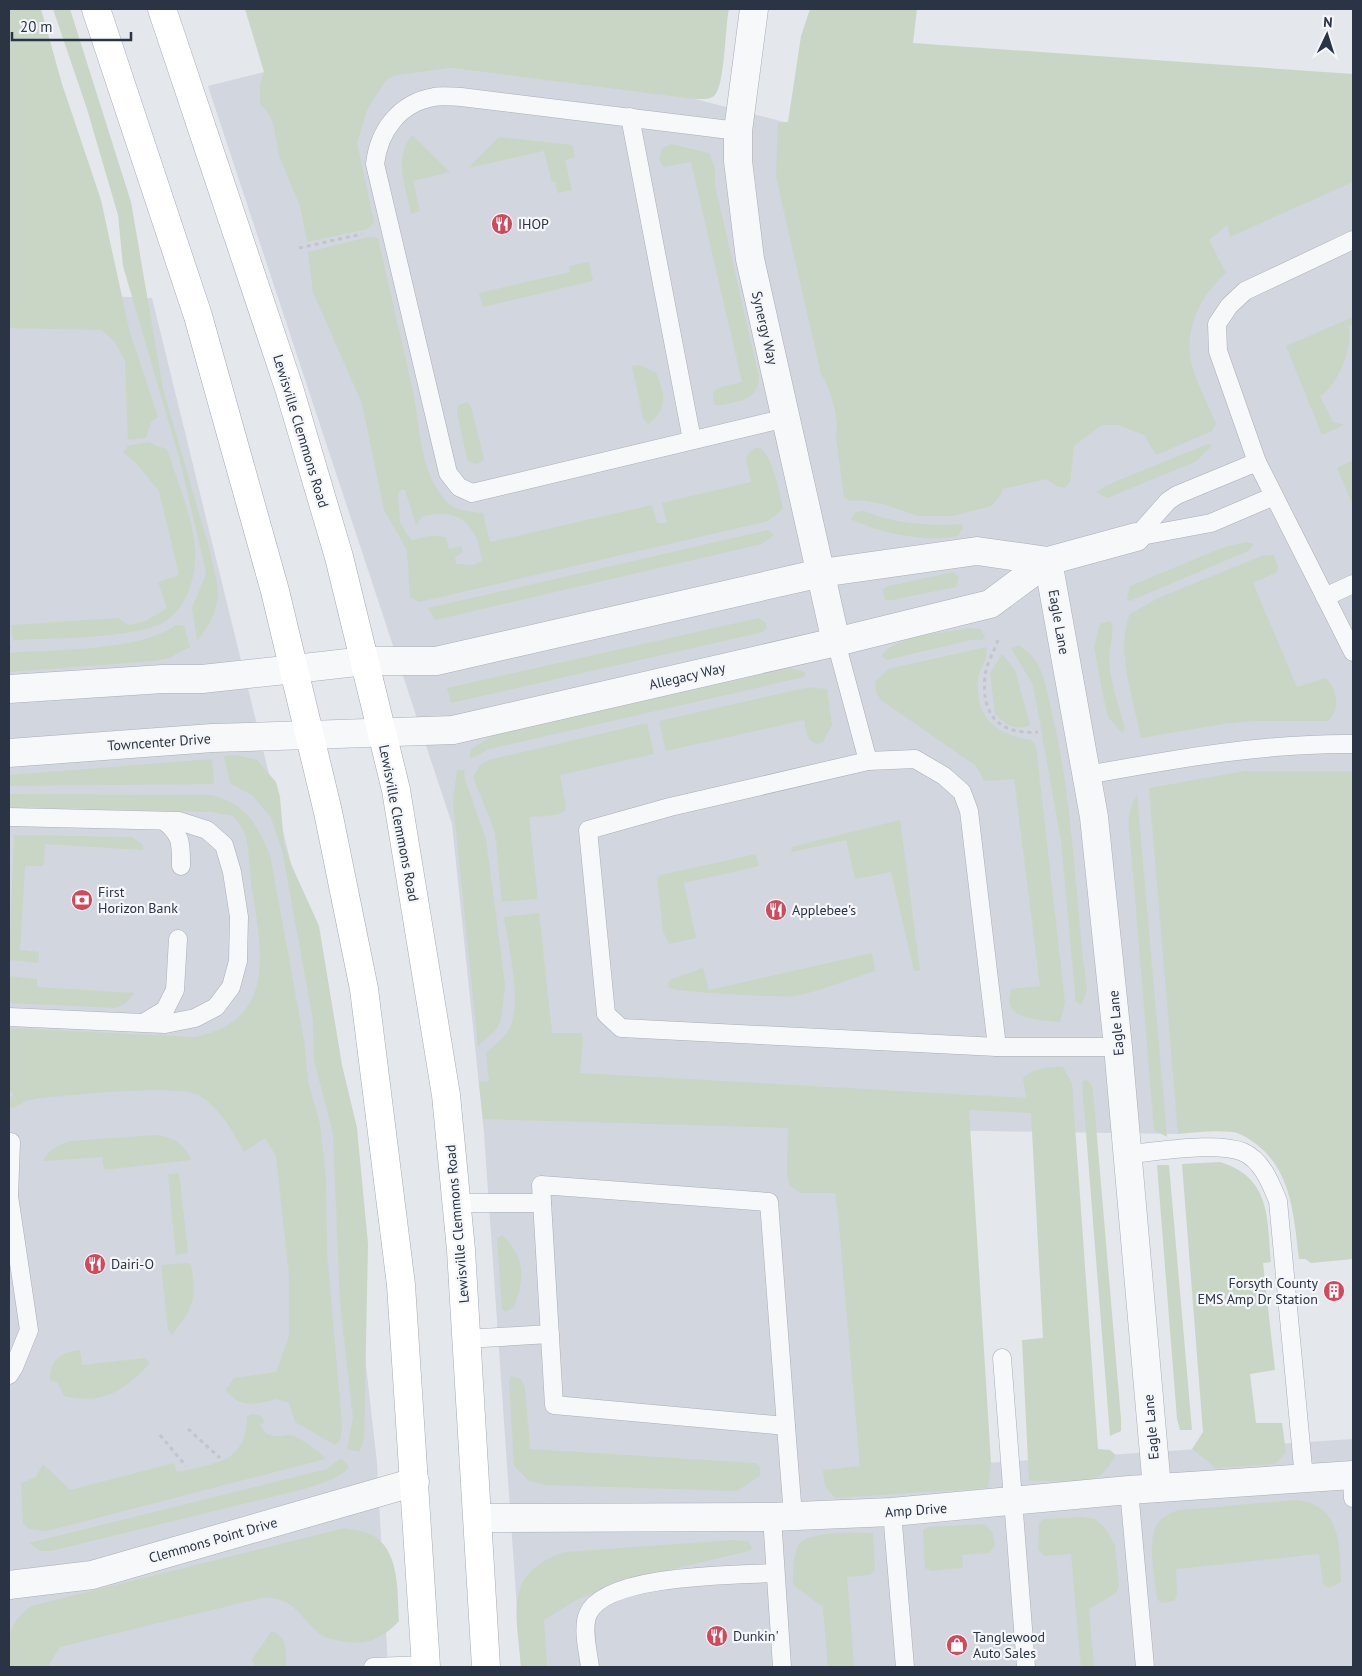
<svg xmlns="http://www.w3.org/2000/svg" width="1362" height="1676" viewBox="0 0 1362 1676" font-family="'PT Sans',sans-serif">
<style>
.built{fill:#d2d6de}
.green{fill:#c9d6c5;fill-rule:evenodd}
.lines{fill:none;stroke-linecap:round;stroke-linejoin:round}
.service-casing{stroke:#a9aeb7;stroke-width:19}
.minor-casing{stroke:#a9aeb7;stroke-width:29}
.tertiary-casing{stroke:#a9aeb7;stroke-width:29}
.primary-casing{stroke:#a3abb8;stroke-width:29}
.path{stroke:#c2c5cb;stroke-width:3;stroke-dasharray:4 4;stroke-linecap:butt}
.service{stroke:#f7f8fa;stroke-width:18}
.minor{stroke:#f7f8fa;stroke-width:28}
.tertiary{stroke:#f7f8fa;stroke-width:28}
.primary{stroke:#fff;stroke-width:28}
.labels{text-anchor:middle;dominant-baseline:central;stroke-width:4.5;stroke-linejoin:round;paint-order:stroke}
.poi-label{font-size:14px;fill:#2b3445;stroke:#f4f6f9;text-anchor:start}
.street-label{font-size:14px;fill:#2b3445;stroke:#f4f6f9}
</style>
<rect width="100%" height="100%" fill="#e4e7ec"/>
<g class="built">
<polygon points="450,68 687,97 788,123 1353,161 1353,793 1175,809 1178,1134 852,1129 879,1470 1353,1439 1353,1667 521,1667 484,1133 452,824 208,86 264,72"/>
<polygon points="9,292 152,298 325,1002 377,1463 388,1667 9,1667"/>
</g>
<g class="green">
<polygon points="9,9 41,9 62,84 101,200 129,329 158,417 151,422 146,438 128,440 125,361 115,342 102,330 9,328"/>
<polygon points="53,9 70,9 131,202 163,389 210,551 217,583 218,598 215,610 210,623 197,641 192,608 206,574 204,563 180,461 123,266 118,215 87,109"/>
<path d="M 245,9 L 729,9 C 725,25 725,88 714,96 C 709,100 701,99 695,99 L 450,68 L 396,75 L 386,80 L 367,110 L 357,143 L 374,222 L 368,229 L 307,242 L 300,206 L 279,156 L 274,127 L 269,114 L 260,104 L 260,84 L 264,72 Z"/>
<path d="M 810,9 L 917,9 L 913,43 L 1353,74 L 1353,182 L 1230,237 L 1227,225 L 1209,240 L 1226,273 C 1201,295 1184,328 1191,362 C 1196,383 1208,404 1216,424 L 1212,431 L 1156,455 L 1144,435 L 1118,425 L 1102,425 L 1074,446 L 1070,482 L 1065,488 L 1056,486 L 1046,479 L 1003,489 L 1000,496 L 991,506 L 953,516 L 918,516 L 883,504 L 866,501 L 849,501 L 844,497 L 836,438 C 840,421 831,389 821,374 L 776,177 L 778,123 L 788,122 L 801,36 Z"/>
<path d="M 412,135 L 450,172 L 413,181 L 420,211 L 411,214 C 406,187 393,158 412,135 Z"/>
<polygon points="499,137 572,145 575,157 565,160 572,190 558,193 555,182 552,182 544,151 468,168"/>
<path d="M 671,144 L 709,153 L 715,168 L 715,185 L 759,377 C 758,394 750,399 735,402 C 727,404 722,406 715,405 C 706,385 730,386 742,382 L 691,162 L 664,167 C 658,160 659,156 663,148 Z"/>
<path d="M 368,237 L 378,238 C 389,288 401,337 412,387 C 421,426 418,471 447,502 C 455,511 472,512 483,513 L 490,542 L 652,505 L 657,523 L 667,523 L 662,503 L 751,482 L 746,459 C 766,418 781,498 783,509 L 768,521 L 419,602 L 410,597 L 407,550 L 384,510 L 362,404 L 313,292 L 308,252 ZM 401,490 L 405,490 L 416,525 L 423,516 C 449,511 467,514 478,542 C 480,548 480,555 483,560 L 474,565 L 456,564 L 455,557 L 463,552 L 461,546 L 449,549 L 446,538 C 434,533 423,538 411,540 L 400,523 L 398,494 Z"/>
<polygon points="589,262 593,281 483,307 479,293 570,272 569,266"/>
<path d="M 1353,317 L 1353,324 L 1348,326 C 1355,344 1337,387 1320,396 L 1333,422 L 1344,425 L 1322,435 L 1286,346 Z"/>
<path d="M 640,365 L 656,373 C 665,392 668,411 648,424 L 643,418 L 632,366 Z"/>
<path d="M 467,402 L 471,407 L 484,459 C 479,466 473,465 467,459 L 457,412 L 459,405 Z"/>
<path d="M 149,442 L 156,446 L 167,449 C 177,479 192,516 195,548 C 197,573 188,608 164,622 C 136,639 49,638 13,640 L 11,625 L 118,618 L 128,625 L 146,621 L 167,608 L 158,582 L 179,575 L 159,491 L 135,462 L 122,451 L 127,450 L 127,446 Z"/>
<polygon points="1208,444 1213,445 1195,462 1107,498 1096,492 1107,485"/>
<polygon points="1353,460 1353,506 1337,468"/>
<path d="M 864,511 C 895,524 929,526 962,524 L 963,528 L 958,536 C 928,543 878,533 851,519 L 856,512 Z"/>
<polygon points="768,530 774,535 762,544 435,620 428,608"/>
<polygon points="1247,542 1254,544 1248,551 1130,601 1127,599 1130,586 1224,547"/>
<path d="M 1264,555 L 1274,555 L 1278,567 L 1277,572 L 1253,583 L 1297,687 L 1326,678 C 1337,689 1341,710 1328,721 L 1256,721 L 1223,724 L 1141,738 C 1134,700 1115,650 1130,614 L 1158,598 Z"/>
<polygon points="954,572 959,578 956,587 887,601 884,598 883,589 888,586"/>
<polygon points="759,618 766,623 767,628 763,632 451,703 447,688"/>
<path d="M 1111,621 C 1115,633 1109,646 1109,659 C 1110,683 1119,706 1125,729 L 1122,733 L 1108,717 L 1104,700 L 1094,647 L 1100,624 Z"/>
<path d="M 176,625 L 184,626 L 190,647 L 169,658 L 154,661 L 9,672 L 9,653 C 56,649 138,652 176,625 Z"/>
<path d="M 969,628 L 981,629 L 985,638 L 982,640 L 971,640 L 886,660 L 882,655 C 896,635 945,633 969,628 Z"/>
<path d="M 1018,645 C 1025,649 1032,655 1037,663 C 1047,681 1049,702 1054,722 C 1074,810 1075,901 1087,991 L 1081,1005 L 1076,1002 L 1061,841 L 1041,729 L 1033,685 L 1011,648 Z"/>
<path d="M 986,647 C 989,658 981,667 978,677 C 977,682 978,687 978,692 C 979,723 1004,736 1031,740 L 1036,746 L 1065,1003 L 1060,1022 C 1041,1020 998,1020 1012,989 L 1040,986 L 1014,779 L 984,781 L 976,766 L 881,700 L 876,692 L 875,682 L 888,669 Z"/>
<path d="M 1002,654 L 1015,670 L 1030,725 C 1015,732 1006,724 995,714 L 990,673 Z"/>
<polygon points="790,668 806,672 804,677 489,749 470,759 471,749 494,735"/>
<path d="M 809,687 L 827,689 L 832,725 L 823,742 L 817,744 C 805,740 807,731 804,720 L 666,751 L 659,721 Z"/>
<polygon points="647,723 654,754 560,775 566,806 565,811 556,815 529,817 538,899 502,902 495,832 473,777 480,765 489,760"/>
<polygon points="237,755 257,760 276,782 280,797 284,844 291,864 319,926 342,1065 357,1128 368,1244 364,1440 359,1452 347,1449 353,1418 340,1302 333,1134 314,1060 313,1020 282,850 271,818 252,795 230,783 224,756"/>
<polygon points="212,759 214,784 9,786 9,775"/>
<polygon points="457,770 464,770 465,780 486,839 505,985 501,1020 496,1030 478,1046 453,801"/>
<path d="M 1245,771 L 1353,771 L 1353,1259 L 1311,1263 L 1305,1259 L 1299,1259 C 1294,1218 1292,1171 1256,1144 C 1249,1139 1241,1133 1232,1132 C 1214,1130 1196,1132 1178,1134 L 1149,788 Z"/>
<path d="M 9,794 L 212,795 C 246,804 257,824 270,855 L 304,1040 L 308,1082 L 320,1124 L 326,1180 L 327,1253 L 342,1426 L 340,1440 L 335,1445 L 295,1422 L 289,1403 L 276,1399 C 259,1405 237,1408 226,1390 L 234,1378 L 276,1372 L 289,1336 L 289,1275 L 276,1156 L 265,1138 L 244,1152 C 232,1130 221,1110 200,1096 C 180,1083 64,1096 35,1099 L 26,1101 L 13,1108 L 9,1106 L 9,1099 L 13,1095 L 9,1090 L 9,1028 L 195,1037 C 277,1020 262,952 252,889 C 250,875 249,844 244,832 C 242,827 237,821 233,816 L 212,812 L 9,807 Z"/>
<path d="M 1137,795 L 1167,1137 L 1154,1130 L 1131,848 C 1128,828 1126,813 1137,795 Z"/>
<polygon points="900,820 920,970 914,971 891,872 855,879 846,840 792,852 791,847"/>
<polygon points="14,835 132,837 143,845 143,850 45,844 43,866 25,866 20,950 39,952 38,963 9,960"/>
<polygon points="756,854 759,866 684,883 696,938 669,944 663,931 657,878 661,875"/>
<path d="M 539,913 L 552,1033 L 581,1033 L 583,1038 L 580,1073 L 1026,1098 L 1023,1078 C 1034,1068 1049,1066 1063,1067 L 1072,1084 L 1098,1449 L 1110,1450 L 1116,1455 C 1111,1462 1106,1472 1099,1476 C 1085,1484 1045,1480 1029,1481 L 1022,1340 L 1043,1338 L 1031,1113 L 969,1110 L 991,1463 L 988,1488 L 835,1498 L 825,1486 L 823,1470 L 860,1466 L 838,1214 L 835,1193 L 801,1193 L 790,1186 L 787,1174 L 788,1128 L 483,1119 L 479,1082 L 489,1081 L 486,1053 C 493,1046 503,1039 508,1031 C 524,1006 508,946 504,917 Z"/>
<path d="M 872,953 L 875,971 C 851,978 819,992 794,996 C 782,998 676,992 669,988 L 668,982 L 672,979 L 703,968 L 709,990 Z"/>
<polygon points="9,976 37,979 37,987 135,993 125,1004 115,1008 9,1003"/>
<polygon points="1086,1079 1092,1086 1094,1102 1121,1419 1121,1431 1110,1436 1082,1082"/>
<path d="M 157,1135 C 173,1137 185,1144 191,1160 L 104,1170 L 102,1157 L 43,1161 C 49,1149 58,1145 70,1141 Z"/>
<path d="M 1220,1162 C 1271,1178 1267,1217 1271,1262 L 1263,1263 L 1275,1370 L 1250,1374 L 1256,1423 L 1282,1423 L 1286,1452 L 1275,1464 L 1216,1468 L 1192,1449 L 1203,1432 L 1182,1164 Z"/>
<polygon points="1157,1165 1169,1165 1192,1430 1180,1430 1177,1419"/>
<polygon points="179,1173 188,1253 176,1255 168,1174"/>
<path d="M 502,1235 C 525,1256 525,1279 514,1307 L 506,1312 L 502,1309 L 497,1238 Z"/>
<path d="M 189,1263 C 193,1268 192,1272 193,1278 C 196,1305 188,1314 172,1335 L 168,1330 L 161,1265 Z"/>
<path d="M 80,1350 L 82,1365 L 144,1358 L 150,1363 C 124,1391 103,1405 64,1396 L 58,1383 L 50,1380 C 49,1360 62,1352 80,1350 Z"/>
<polygon points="511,1376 521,1379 525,1387 530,1449 756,1463 760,1467 760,1476 737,1491 546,1485 529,1481 514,1466 509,1381"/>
<path d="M 253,1414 L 261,1416 L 265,1423 L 260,1424 C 267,1439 276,1437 289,1435 C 296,1434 322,1453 325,1459 L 47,1531 L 29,1529 L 23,1524 L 21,1483 L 36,1477 L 43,1464 L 70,1490 L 174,1463 L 177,1472 C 213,1464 248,1463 247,1416 Z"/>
<polygon points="341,1458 349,1467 342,1474 331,1480 304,1489 51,1551 41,1551 29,1543 315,1472 327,1469"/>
<path d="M 1296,1500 C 1342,1505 1339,1544 1341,1582 L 1329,1588 L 1323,1584 L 1319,1554 L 1176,1569 L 1177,1596 L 1174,1601 L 1161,1603 L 1157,1598 C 1155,1578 1146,1539 1158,1523 C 1163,1516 1171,1513 1178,1510 Z"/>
<polygon points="1081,1517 1095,1519 1105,1528 1115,1545 1119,1586 1116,1593 1089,1609 1094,1667 1081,1667 1071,1554 1045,1556 1038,1550 1039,1524 1043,1519"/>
<polygon points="985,1524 993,1533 995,1546 989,1553 962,1555 963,1568 932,1571 925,1568 923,1530 929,1527"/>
<path d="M 345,1528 C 352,1530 361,1530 368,1533 C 401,1547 397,1592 399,1621 C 383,1639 365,1646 341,1641 C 335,1640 325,1638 320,1634 C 299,1616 292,1595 261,1598 L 60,1647 L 49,1664 L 50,1667 L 9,1667 C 9,1638 6,1625 31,1606 Z"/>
<path d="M 873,1533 L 875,1570 L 869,1575 L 847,1577 L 854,1667 L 828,1667 L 823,1607 L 793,1585 C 794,1572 792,1558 798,1546 C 806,1530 857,1533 873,1533 Z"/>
<path d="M 732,1540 L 748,1541 L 752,1548 L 749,1551 L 635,1578 L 580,1598 L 544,1620 L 547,1667 L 521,1667 C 517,1614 502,1574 564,1552 Z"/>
<path d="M 272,1631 C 288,1638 286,1651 286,1667 L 255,1667 L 252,1659 Z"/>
</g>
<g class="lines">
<g class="service-casing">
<g id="service">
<polyline points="630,117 692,440"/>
<path d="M 738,131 L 461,97 C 453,97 442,95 434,97 C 399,103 379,131 375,164 L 448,473 L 459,487 L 472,493 L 786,418"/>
<polyline points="1353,240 1245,291 1229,306 1217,324 1218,351 1257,462 1353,652"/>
<polyline points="1136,537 1168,501 1177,495 1257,462"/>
<polyline points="1136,537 1211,523 1274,496"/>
<polyline points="1325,597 1353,584"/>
<polyline points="836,642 868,761 915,759 944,776 962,792 969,811 997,1047 1118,1047"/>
<polyline points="868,761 670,807 588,830 606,1014 621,1028 997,1047"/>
<path d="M 1087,775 C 1175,759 1264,743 1353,744"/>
<polyline points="9,817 179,821 207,830 224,845 232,872 239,917 238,961 231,987 216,1007 195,1018 165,1024 9,1017"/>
<path d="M 164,821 C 182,835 181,844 181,866"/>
<polyline points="145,1022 165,1010 175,990 178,939"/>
<polyline points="9,1142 11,1142 9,1196 29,1330 14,1367 9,1375"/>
<path d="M 1128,1154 C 1157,1152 1217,1141 1243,1152 C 1262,1160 1271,1184 1278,1201 L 1304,1478"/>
<polygon points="541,1185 769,1202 786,1426 554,1405"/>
<polyline points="457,1203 542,1203"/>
<polyline points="466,1339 550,1334"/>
<polyline points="1002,1358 1026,1667"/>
<polyline points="786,1426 793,1516"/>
<polyline points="1352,1475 1353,1498"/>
<polyline points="1129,1490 1145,1667"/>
<polyline points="892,1512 905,1667"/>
<polyline points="772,1517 782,1667"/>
<polyline points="373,1667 426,1665"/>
<path d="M 590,1667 C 588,1652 582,1628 588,1614 C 605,1574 736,1575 775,1573"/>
</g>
</g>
<g class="minor-casing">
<g id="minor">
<polyline points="754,9 738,131 738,161 750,259 836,642"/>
<polyline points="1048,561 1094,817 1118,1047 1157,1488"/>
<polyline points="295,669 365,661 436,661 821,573 977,551 1048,561"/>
<polyline points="309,735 453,730 836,642 990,604 1048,561 1136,537"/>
<polyline points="478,1518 772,1517 892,1512 1129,1490 1353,1475"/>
<polyline points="9,1585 92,1575 415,1482"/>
</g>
</g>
<g class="tertiary-casing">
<g id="tertiary">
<polyline points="9,689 163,679 202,679 295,669"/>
<polyline points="9,753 212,738 309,735"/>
</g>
</g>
<g class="primary-casing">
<g id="primary">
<polyline points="96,9 198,316 275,591 328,812 364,989 401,1285 426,1667"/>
<polyline points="162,9 289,388 339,557 396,790 446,1095 461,1250 486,1667"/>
</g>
</g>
<g class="path">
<polyline points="299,248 362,234"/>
<path d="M 998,640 C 994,651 986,665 985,676 C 981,716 1000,735 1038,732"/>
<polyline points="9,646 9,648"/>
<polyline points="188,1429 220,1458"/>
<polyline points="160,1435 186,1466"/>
</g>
<use href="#service" class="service"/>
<use href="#minor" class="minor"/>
<use href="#tertiary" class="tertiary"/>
<use href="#primary" class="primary"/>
</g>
<defs>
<g id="restaurant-disc" transform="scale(1.125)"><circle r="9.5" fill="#d1495b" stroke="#f4f6f9"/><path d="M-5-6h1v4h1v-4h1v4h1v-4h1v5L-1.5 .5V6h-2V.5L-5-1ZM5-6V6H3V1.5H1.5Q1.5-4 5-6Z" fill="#fff"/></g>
<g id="bank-disc" transform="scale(1.125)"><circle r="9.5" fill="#d1495b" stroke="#f4f6f9"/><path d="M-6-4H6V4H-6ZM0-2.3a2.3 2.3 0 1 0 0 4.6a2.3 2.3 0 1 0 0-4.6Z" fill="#fff"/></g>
<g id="building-disc" transform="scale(1.125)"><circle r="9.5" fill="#d1495b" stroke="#f4f6f9"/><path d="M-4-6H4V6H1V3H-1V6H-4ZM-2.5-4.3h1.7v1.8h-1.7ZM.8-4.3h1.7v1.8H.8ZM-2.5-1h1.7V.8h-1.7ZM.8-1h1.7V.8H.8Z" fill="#fff"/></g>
<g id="shop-disc" transform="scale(1.125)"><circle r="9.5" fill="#d1495b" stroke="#f4f6f9"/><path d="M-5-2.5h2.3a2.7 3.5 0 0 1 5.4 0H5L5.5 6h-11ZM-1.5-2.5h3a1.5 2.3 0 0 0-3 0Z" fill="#fff"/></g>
</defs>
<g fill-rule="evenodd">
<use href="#restaurant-disc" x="502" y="224"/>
<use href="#bank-disc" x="82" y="900"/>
<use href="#restaurant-disc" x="776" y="910"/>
<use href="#restaurant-disc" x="95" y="1264"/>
<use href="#building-disc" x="1334" y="1291"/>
<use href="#restaurant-disc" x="717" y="1636"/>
<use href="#shop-disc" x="957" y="1645"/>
</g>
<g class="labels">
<g class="poi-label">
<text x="518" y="224">IHOP</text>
<text x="98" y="892">First<tspan x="98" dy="16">Horizon Bank</tspan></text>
<text x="792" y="910">Applebee's</text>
<text x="111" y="1264">Dairi-O</text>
<text x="1318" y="1283" text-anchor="end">Forsyth County<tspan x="1318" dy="16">EMS Amp Dr Station</tspan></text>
<text x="733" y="1636">Dunkin'</text>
<text x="973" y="1637">Tanglewood<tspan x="973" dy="16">Auto Sales</tspan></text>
</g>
<g class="street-label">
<text transform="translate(765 328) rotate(77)">Synergy Way</text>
<text transform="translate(301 431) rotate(73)">Lewisville Clemmons Road</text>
<text transform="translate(1059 622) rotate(80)">Eagle Lane</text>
<text transform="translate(687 676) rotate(-13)">Allegacy Way</text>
<text transform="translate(159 742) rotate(-4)">Towncenter Drive</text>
<text transform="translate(399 823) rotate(79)">Lewisville Clemmons Road</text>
<text transform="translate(1116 1023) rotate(-95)">Eagle Lane</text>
<text transform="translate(457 1224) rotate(-95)">Lewisville Clemmons Road</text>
<text transform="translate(1151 1427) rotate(-95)">Eagle Lane</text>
<text transform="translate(916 1510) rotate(-4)">Amp Drive</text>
<text transform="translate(213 1540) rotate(-16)">Clemmons Point Drive</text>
</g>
</g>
<rect width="1362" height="1676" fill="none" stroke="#2b3445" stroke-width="20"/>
<g transform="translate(1327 35) rotate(4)" stroke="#f4f6f9" stroke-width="4" paint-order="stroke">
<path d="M0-4L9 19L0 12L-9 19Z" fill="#2b3445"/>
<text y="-8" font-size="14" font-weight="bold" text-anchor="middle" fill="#2b3445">N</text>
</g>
<path d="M12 32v8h119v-8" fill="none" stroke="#2b3445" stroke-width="2.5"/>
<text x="20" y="32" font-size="15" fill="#2b3445" stroke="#f4f6f9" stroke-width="4" paint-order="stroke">20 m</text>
</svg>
